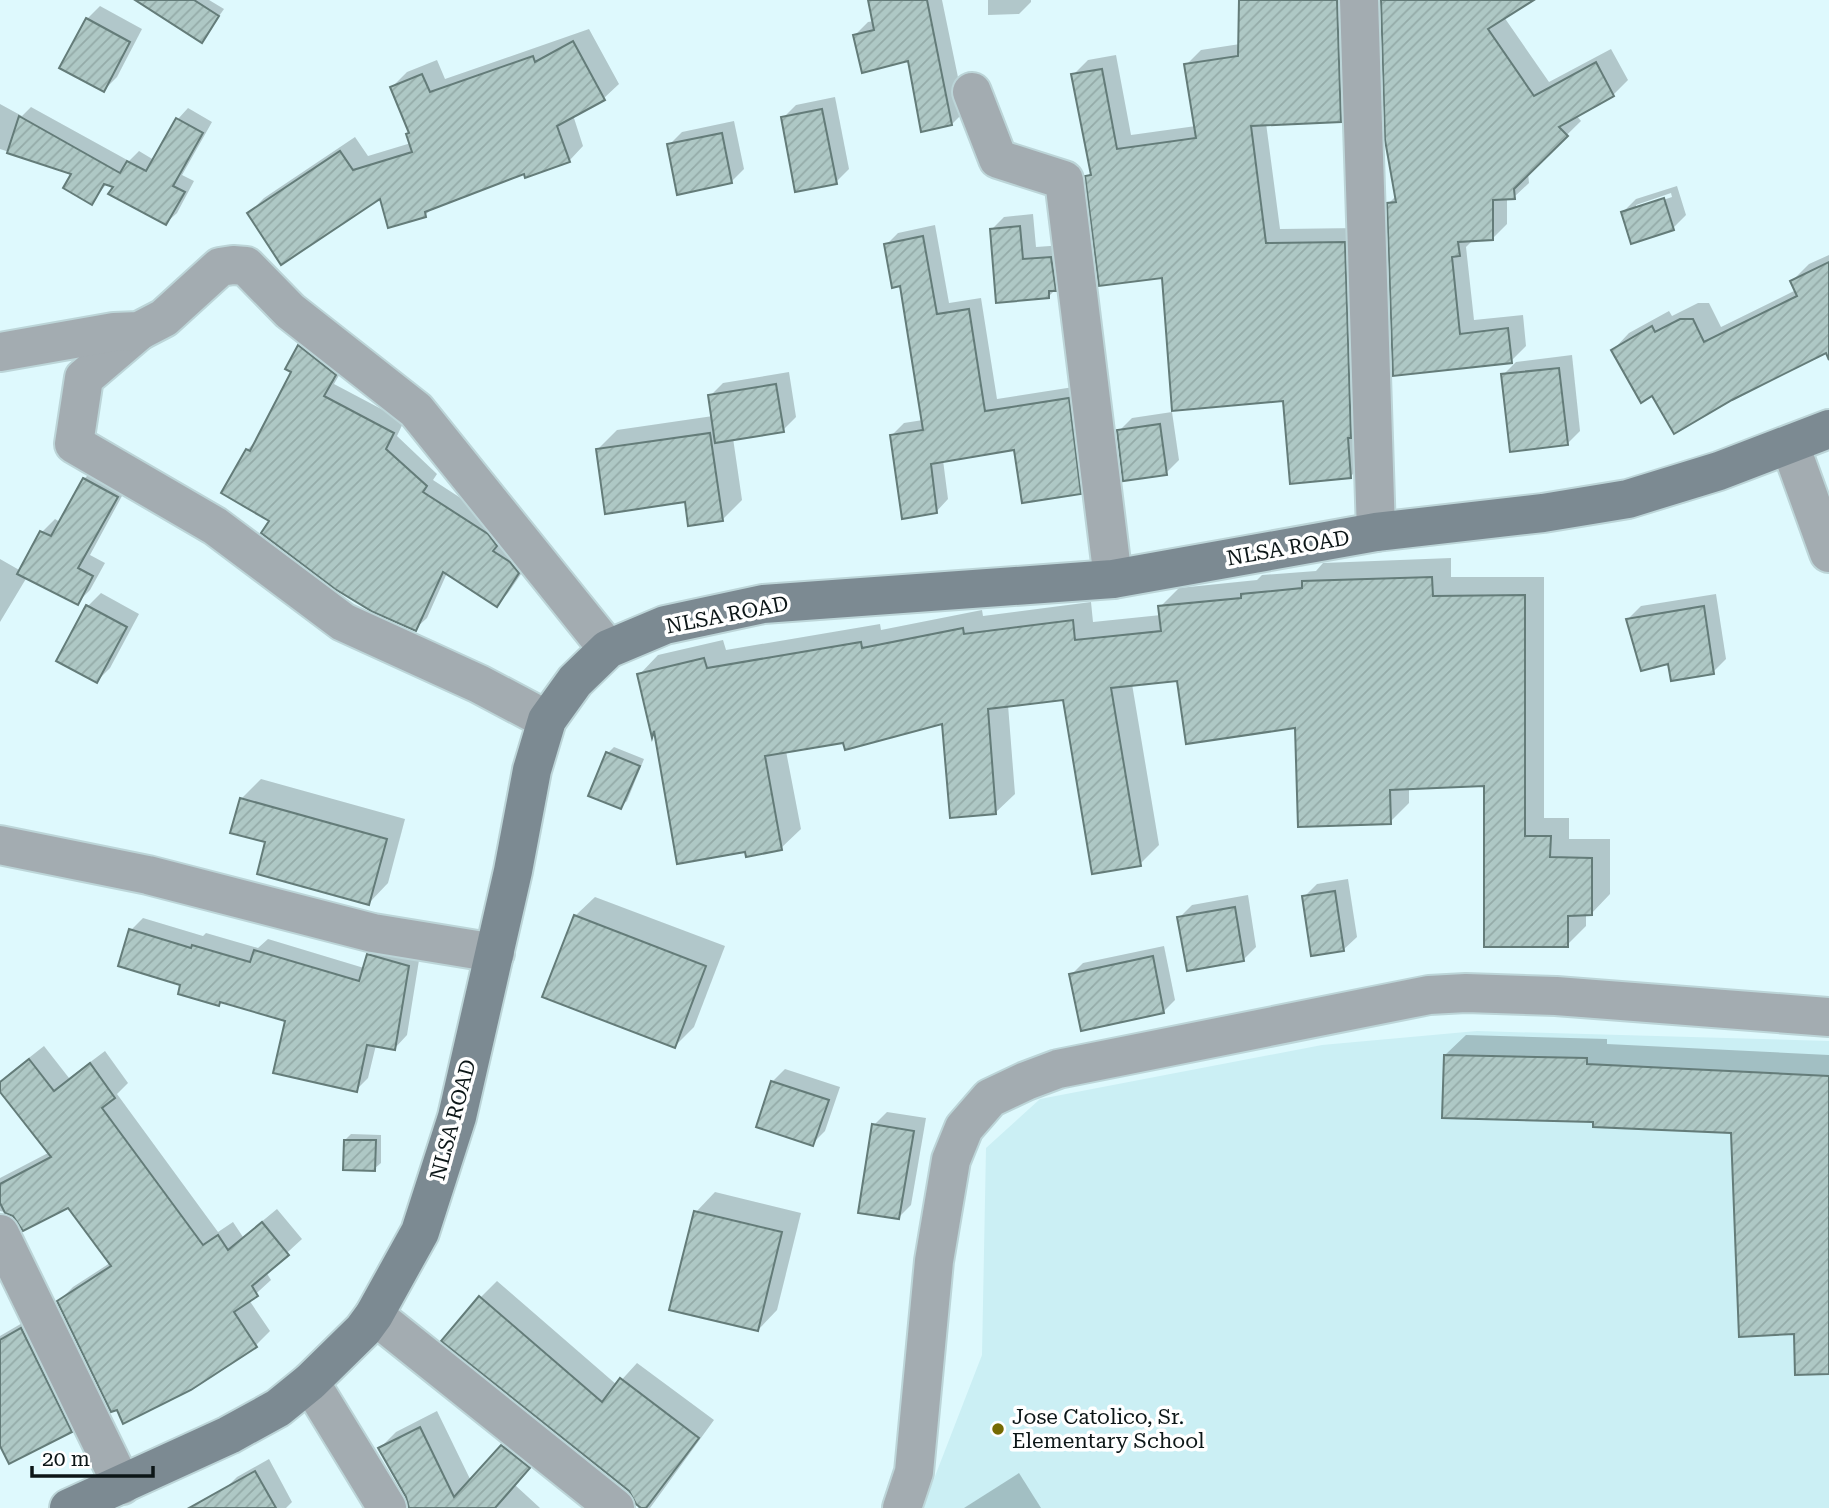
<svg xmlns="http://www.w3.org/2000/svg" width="1829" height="1508" viewBox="0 0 1829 1508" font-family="'Roboto Serif',serif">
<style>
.built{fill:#cbeff4}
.shadow{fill:#0003;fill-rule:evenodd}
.building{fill:url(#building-hatch);stroke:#647c79;stroke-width:2}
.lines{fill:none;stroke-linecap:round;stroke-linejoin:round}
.minor-casing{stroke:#bcd5d8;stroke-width:42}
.secondary-casing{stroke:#bcd5d8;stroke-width:42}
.minor{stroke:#a3acb1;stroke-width:38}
.secondary{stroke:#7c8a92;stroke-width:38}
.poi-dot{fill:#756a02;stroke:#fff;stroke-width:2.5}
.labels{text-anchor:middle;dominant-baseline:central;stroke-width:7;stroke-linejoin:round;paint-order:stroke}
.street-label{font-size:21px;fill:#0c1617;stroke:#fff}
.poi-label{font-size:21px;fill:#0c1617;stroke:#fff;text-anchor:start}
</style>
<defs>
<pattern id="building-hatch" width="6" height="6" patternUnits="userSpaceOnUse" patternTransform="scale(1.75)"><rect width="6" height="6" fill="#aec8c5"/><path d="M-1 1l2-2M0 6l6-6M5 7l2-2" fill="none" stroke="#94aba8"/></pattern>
</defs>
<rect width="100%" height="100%" fill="#def9fd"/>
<polygon class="built" points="1477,1031 1829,1041 1829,1508 921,1508 925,1502 982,1355 986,1148 1040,1099 1322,1045"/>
<g class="shadow">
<polygon points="178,0 209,0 224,9 202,40"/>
<polygon points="869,0 942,0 965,111 952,124 910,59 855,35 868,22 874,21"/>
<polygon points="988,0 1031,0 1031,2 1019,14 988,15"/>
<polygon points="1240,0 1352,0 1355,105 1340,120 1266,123 1280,229 1359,228 1365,462 1350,477 1285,399 1163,276 1087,176 1092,172 1073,75 1088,60 1116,55 1131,135 1196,126 1186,65 1201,50 1240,44"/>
<polygon points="1383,0 1531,0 1504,17 1549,82 1611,49 1628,80 1613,95 1576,115 1581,121 1528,173 1529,183 1514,197 1507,198 1507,224 1492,239 1474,239 1466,247 1474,320 1523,315 1526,346 1511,361 1395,374 1389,203 1397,195"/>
<polygon points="100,6 142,29 117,77 104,90 87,19"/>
<polygon points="589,29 619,84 604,98 573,115 583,146 569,161 525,172 434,207 425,215 381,196 249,213 264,198 355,137 368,156 411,143 411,132 392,87 407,72 437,60 445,79"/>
<polygon points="835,97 849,169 836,182 783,118 796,105"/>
<polygon points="0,104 22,116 31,107 129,161 139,151 154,160 178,119 188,108 212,122 182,175 194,181 177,213 166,223 115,186 107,183 92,203 74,173 0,149"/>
<polygon points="734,121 744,169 731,182 669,145 682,132"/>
<path d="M 1677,186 L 1686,215 L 1673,228 L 1623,212 L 1636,199 ZM 1671,193 L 1672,197 L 1636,209 L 1636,205 Z"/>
<polygon points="1033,214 1036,247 1064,245 1062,283 1049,296 991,230 1004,217"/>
<polygon points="935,225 949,303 981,298 997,399 1080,386 1092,481 1080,493 1015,448 943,460 948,499 936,512 892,435 904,423 923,420 902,284 886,245 898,233"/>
<polygon points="1829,255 1829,350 1653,394 1613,350 1629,333 1669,311 1672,316 1698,303 1709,303 1721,327 1796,290 1792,281 1809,264"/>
<polygon points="311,335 346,363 334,384 404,421 397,436 437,474 433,480 499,523 530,561 508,593 497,605 447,573 427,618 415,629 271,520 247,450 259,438 293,372 300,347"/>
<polygon points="1572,355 1580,431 1567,444 1503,375 1516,362"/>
<polygon points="789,372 796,417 783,430 733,438 742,500 722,520 597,450 617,430 713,416 710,396 723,383"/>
<polygon points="1172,412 1179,460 1166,473 1119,431 1132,418"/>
<polygon points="97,466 129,483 90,555 105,563 90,590 77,603 27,577 0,622 0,559 21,571 42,532 55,519 60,522 84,479"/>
<polygon points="1451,558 1451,577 1544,577 1544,818 1569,818 1569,839 1610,839 1610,894 1591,914 1586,914 1586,926 1567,945 1486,784 1409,788 1409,803 1390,822 1296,726 1179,679 1132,684 1159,845 1140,864 1065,698 1008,705 1015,794 995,813 944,722 786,751 801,829 781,848 656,731 653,734 639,675 658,655 723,640 726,650 880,624 881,630 982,610 983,616 1091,602 1093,622 1161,615 1160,607 1179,588 1257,580 1262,575 1316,571 1323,563"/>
<polygon points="101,593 139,614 110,668 97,681 88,606"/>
<polygon points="1716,594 1726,659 1713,672 1670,662 1628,619 1641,606"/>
<polygon points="614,747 644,759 627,801 620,807 608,753"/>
<polygon points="261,779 405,819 388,883 369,903 267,841 241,799"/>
<polygon points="1348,879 1357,937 1343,950 1304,897 1317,884"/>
<polygon points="1248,895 1256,947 1243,960 1179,918 1192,905"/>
<polygon points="595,897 725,946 694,1027 675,1046 575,916"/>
<polygon points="143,918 203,936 206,933 258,948 268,939 364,968 368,955 380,942 420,954 407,1035 395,1048 376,1045 368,1078 356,1090 287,1020 222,1000 219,1004 183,984 131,930"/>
<polygon points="1164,946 1175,1000 1163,1012 1071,975 1083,963"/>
<polygon points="1466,1035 1607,1039 1607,1044 1829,1055 1829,1372 1795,1332 1733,1131 1595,1121 1445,1055"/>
<polygon points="44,1046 69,1078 105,1051 128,1083 117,1094 218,1232 233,1222 243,1237 277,1209 302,1239 266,1272 271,1280 249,1300 270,1331 256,1345 59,1301 73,1287 110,1263 69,1206 13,1214 0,1211 0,1178 50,1152 0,1089 0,1083 11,1072"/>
<polygon points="785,1069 840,1087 825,1131 812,1144 772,1082"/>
<polygon points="887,1112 926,1118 911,1205 898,1218 874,1125"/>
<polygon points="351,1134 381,1135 381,1163 374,1169 345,1140"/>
<polygon points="715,1192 801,1213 777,1310 758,1330 696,1212"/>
<polygon points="497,1281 617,1385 637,1363 714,1420 650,1508 638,1508 637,1500 630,1490 481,1297"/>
<polygon points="36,1315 85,1416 71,1430 0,1442 0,1336"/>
<polygon points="437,1411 471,1481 519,1429 546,1451 515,1485 540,1508 411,1508 407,1496 380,1448 396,1432"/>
<polygon points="269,1459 292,1502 286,1508 235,1508 224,1490 237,1477"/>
<polygon points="1019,1473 1041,1508 964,1508"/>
</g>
<g class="building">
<polygon points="135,0 194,0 219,16 202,43"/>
<polygon points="868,0 927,0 952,125 921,132 908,61 862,73 853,35 874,30"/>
<polygon points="1239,0 1337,0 1341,122 1251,126 1266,243 1345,242 1351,438 1348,438 1351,478 1290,484 1283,401 1172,411 1162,278 1099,286 1085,176 1091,175 1071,74 1102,69 1117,149 1196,138 1184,64 1238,56"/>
<polygon points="1381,0 1534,0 1488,29 1534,96 1596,62 1614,96 1559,127 1568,136 1514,189 1515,199 1493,200 1493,240 1458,242 1460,256 1452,257 1460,334 1508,328 1512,363 1393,376 1387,203 1396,202 1385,140"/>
<polygon points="86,18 130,42 104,92 59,68"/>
<polygon points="573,41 605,100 557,126 570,162 525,178 524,174 425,212 426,217 388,228 380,199 281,265 247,213 340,151 353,170 412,152 406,134 409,133 390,87 422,74 430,92 533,56 535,62"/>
<polygon points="822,109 837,184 795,192 781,117"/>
<polygon points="19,116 120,173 127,161 146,171 176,118 203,133 173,186 185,192 166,225 108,194 113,187 104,184 92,205 63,188 71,174 7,153"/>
<polygon points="722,133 732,183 677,195 667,144"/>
<polygon points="1664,198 1674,230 1631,244 1621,212"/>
<polygon points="1020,226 1023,259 1051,257 1056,291 1049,291 1049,298 996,303 990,229"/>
<polygon points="923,236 937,314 969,309 985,411 1069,398 1081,494 1022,503 1014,450 931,464 937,513 902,519 890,435 923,430 900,286 892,288 884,244"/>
<polygon points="1829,262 1829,360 1826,353 1732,400 1674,434 1652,396 1641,403 1611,350 1652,326 1655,332 1680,319 1693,319 1704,342 1797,296 1790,281"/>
<polygon points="298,345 336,375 324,396 394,433 386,449 427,486 423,492 488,534 497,546 493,551 510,562 519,573 497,607 443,572 416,631 373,612 335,589 261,533 269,521 221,493 246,449 250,451 291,372 285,369"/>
<polygon points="1559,368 1568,445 1510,452 1501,374"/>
<polygon points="776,384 784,432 715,443 708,395"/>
<polygon points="1160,424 1167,475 1123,481 1117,430"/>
<polygon points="710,433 723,521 688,526 685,502 605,514 596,449"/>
<polygon points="83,478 118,497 78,568 93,576 78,605 17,574 40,531 51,536"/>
<polygon points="1432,577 1433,596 1525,595 1525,836 1551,836 1550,857 1592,858 1592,915 1568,916 1568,947 1484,947 1484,786 1390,790 1391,824 1298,827 1295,728 1186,744 1177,681 1111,688 1141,866 1092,874 1063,700 988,709 996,814 950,818 942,724 845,750 843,743 765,756 782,850 746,857 745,852 677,864 654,731 652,738 637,674 704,658 707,668 861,642 862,648 963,628 964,634 1073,620 1075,640 1161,631 1158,606 1241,598 1241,594 1302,588 1302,581"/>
<polygon points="86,605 127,627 97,683 56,661"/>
<polygon points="1704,606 1714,674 1671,681 1668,664 1641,671 1626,619"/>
<polygon points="606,752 640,766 621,809 588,796"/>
<polygon points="240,798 387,839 369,905 257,874 265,842 230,833"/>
<polygon points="1335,891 1344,951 1311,956 1302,896"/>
<polygon points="1235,907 1244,961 1187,971 1177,917"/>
<polygon points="574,915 706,966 675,1048 542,997"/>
<polygon points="129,929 191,948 192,945 250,962 254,950 359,981 367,954 409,966 395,1050 367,1045 357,1092 273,1073 285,1021 220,1002 219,1006 178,994 180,985 118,966"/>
<polygon points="1153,956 1164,1013 1081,1031 1069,974"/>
<polygon points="1444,1055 1587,1058 1587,1064 1829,1076 1829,1374 1795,1375 1794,1334 1739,1337 1731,1133 1593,1127 1593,1122 1442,1118"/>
<polygon points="29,1059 54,1091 90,1063 115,1098 102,1108 203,1245 218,1235 228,1250 262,1222 289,1255 252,1286 258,1296 234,1312 257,1347 191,1390 123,1424 117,1410 111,1412 57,1301 111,1266 68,1208 23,1231 13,1216 5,1213 0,1203 0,1184 51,1157 0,1092 0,1082"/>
<polygon points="771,1081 829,1100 813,1146 756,1127"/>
<polygon points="872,1124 914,1131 899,1219 858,1213"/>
<polygon points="344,1140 376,1140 375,1171 343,1170"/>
<polygon points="694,1211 782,1232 758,1331 669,1310"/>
<polygon points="479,1296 602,1402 620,1378 699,1438 646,1508 641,1508 636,1504 629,1491 441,1341"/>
<polygon points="21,1328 72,1432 9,1464 0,1446 0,1340"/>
<polygon points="420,1427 454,1497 501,1445 530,1468 495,1508 409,1508 406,1497 378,1448"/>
<polygon points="255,1471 276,1508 189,1508"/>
</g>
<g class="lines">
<g class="minor-casing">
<g id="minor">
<polyline points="1359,0 1376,532"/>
<polyline points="972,92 998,159 1064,180 1113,579"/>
<polyline points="139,331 84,378 74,444 215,526 343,622 479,684 547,720"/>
<polyline points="0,352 114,332 139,331 164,318 220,267 233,265 246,266 290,311 416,410 608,649"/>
<polyline points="1790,445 1829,553"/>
<polyline points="0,845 148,875 373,933 495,953"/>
<polyline points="0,1234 122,1485"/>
<polyline points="374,1315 615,1508"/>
<polyline points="310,1382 387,1508"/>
<polyline points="902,1508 914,1472 934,1261 951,1160 964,1128 990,1098 1026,1081 1058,1069 1429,995 1466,993 1556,996 1829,1017"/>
</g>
</g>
<g class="secondary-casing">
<polyline id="secondary" points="69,1508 229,1435 278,1408 310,1382 363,1330 374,1315 420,1232 457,1117 513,871 532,770 547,720 575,681 608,649 665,625 763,604 1113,579 1376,532 1543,513 1628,499 1719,471 1829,429"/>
</g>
<use href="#minor" class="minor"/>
<use href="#secondary" class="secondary"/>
</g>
<circle class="poi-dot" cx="998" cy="1429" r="7"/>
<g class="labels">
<g class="street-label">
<text transform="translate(1288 548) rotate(-10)">NLSA ROAD</text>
<text transform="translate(727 615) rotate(-11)">NLSA ROAD</text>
<text transform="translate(453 1120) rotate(-75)">NLSA ROAD</text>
</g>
<g class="poi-label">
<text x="1012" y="1417">Jose Catolico, Sr.<tspan x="1012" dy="24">Elementary School</tspan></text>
</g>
</g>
<path d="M32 1466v10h121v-10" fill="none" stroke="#0c1617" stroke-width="3.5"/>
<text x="42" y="1466" font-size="21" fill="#0c1617" stroke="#ffffff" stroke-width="5" paint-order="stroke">20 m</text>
</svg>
